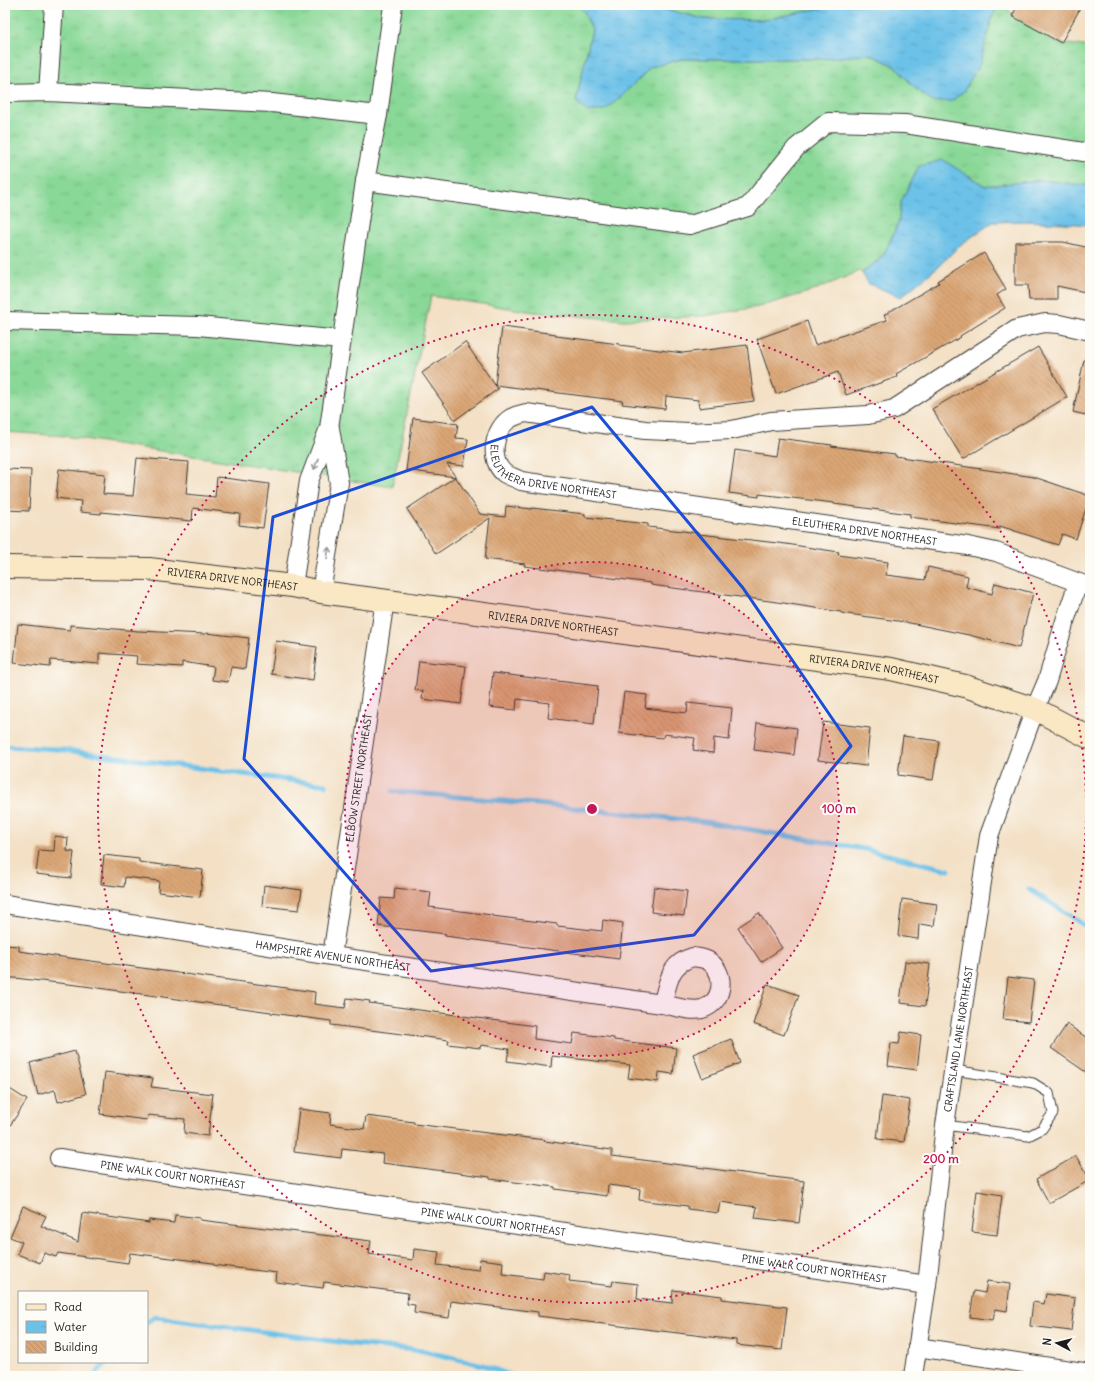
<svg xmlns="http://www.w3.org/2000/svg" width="1095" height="1381" viewBox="0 0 1095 1381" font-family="Delius,sans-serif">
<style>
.grass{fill:url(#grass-tufts);stroke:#527a5a}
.water{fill:url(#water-ripples);stroke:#446e82}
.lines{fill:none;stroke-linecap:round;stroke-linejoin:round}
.stream{stroke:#6cc1e8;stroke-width:5}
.building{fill:url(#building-back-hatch)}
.lane-casing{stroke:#3c3935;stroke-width:11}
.street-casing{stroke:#3c3935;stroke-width:20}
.secondary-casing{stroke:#3c3935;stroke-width:24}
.lane{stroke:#fff;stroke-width:9}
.street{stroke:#fff;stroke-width:18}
.secondary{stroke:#fae7c3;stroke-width:22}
.oneway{stroke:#999}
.marked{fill:none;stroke:#1d4ed8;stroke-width:3;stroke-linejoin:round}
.ring{fill:none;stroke:#c2185b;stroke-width:2;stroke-dasharray:2 4}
.labels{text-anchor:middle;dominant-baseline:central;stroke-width:4;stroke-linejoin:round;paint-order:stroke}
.street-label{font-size:10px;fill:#1c1c1c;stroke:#fdfcf7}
.centre{fill:#c2185b;stroke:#fdfcf7;stroke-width:2}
.ring-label{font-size:12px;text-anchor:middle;font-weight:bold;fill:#c2185b;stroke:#fdfcf7;stroke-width:4;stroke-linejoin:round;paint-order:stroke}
</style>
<defs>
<pattern id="grass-tufts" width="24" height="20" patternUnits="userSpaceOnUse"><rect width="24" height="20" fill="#89d897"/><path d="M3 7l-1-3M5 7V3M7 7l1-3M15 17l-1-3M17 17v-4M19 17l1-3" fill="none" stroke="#76b982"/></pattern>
<pattern id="water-ripples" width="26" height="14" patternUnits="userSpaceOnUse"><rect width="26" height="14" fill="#6cc1e8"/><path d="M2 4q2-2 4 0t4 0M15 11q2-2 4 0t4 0" fill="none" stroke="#5da5c6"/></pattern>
<pattern id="building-back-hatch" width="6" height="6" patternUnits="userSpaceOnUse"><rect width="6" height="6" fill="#daa575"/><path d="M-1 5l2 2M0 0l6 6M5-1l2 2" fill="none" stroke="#ba8d65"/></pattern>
</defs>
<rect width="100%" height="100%" fill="#fdfcf7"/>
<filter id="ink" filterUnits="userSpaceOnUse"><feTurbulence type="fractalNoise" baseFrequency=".025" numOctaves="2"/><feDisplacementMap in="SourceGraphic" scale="8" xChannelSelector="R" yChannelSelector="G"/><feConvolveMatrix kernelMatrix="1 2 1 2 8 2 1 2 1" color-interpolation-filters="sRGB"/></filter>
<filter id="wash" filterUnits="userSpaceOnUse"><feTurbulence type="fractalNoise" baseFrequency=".012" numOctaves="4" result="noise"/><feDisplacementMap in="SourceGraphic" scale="16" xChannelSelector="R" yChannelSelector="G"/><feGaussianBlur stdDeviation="0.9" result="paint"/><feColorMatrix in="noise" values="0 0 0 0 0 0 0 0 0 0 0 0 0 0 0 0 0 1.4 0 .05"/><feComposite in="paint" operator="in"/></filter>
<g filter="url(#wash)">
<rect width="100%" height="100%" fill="#f3e0c5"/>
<g class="grass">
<polygon points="5,5 577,5 584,11 592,30 576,101 605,110 625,93 651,67 682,59 821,59 870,54 895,66 915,88 992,17 999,5 1006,5 1006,8 1026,25 1054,42 1090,47 1090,186 1042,180 985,186 969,175 901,202 898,224 883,256 862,273 860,271 812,291 758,307 704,316 624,320 534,312 431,296 392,487 65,436 5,432"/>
<polygon points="647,5 836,5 764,20 704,19"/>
</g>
<g class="water">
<polygon points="577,5 647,5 704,19 764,20 836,5 999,5 992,17 980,63 964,91 952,101 933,102 915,88 895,66 870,54 821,59 682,59 651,67 625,93 605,110 587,112 576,101 592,30 584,11"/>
<polygon points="943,160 985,186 1042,180 1090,186 1090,226 1079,224 1026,221 993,222 960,245 940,265 901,297 869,284 862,273 883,256 898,224 901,202 919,166"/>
</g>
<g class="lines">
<g class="stream">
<polyline points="5,746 57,749 326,785"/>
<polyline points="392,791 537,804 706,822 864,849 949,870"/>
<polyline points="1029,889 1090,929"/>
<polyline points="147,1322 155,1317 353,1344 424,1351 483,1365 513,1376"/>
<polyline points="94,1376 107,1362"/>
</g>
</g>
<g id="blocks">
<g class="building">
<polygon points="1018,5 1082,5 1061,43 1012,16"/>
<polygon points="1015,242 1063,242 1090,248 1090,293 1057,286 1057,300 1029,300 1028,285 1015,285"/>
<polygon points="984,253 1006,289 997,295 1005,308 960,336 961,337 896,374 897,377 846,395 838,372 776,394 757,339 807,321 815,345 887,320 884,315 939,283 938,281"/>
<polygon points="502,327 556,334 556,336 619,344 619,345 683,353 747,345 754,401 699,408 698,400 666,396 665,409 622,404 623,401 495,385 498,389 455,420 422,373 465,342 495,385"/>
<polygon points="1038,347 1067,397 963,459 932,409"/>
<polygon points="1084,360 1090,361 1090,416 1073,412"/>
<polygon points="413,418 458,424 456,438 468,439 464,466 447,464 480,514 505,517 506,506 532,509 532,508 585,514 585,517 648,524 648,527 699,533 699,534 786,544 839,552 838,555 888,562 886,575 925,580 928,567 968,576 966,587 992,594 995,583 1033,593 1019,648 969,635 905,622 841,613 841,612 777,602 651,585 651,583 588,575 588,574 524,566 525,564 485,559 490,518 436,554 407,509 455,477 406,470"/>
<polygon points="778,438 832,445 831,446 895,454 895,456 1034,477 1090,496 1076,539 1062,534 1058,545 1000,526 1000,529 910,517 910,514 834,504 834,503 759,494 759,497 729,493 735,450 775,456"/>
<polygon points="137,458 189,462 186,494 215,497 217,477 269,484 263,528 239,525 240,514 193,508 192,521 101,512 101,514 80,512 81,501 56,498 59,469 105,474 103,494 133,496"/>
<polygon points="5,469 31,470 29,511 6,510"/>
<polygon points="18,624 70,630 70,625 138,631 205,634 206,633 249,638 245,669 231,667 228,682 212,680 214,667 182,662 182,667 136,664 137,656 99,653 99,664 51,660 50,667 14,663"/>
<polygon points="276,641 317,647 313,680 271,674"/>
<polygon points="419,661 466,666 461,704 422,699 423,691 415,690"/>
<polygon points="493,673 598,686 594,724 548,718 550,703 517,699 516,710 489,707"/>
<polygon points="624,692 647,695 645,708 687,713 688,703 732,708 729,740 714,738 713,753 693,750 695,738 664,734 663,738 619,733"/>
<polygon points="823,722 870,728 866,766 818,760"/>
<polygon points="757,723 797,728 794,755 754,750"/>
<polygon points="903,736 939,741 933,780 898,775"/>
<polygon points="55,836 68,838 67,851 74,852 71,878 36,874 39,850 54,851"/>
<polygon points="104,855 139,859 139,862 203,870 200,897 158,892 159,881 125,877 124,887 101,884"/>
<polygon points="264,885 302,890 299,910 262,906"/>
<polygon points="654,887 687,891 684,916 651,912"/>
<polygon points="395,888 431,892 429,907 492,915 492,916 557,924 557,926 602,931 603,920 623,923 619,959 445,936 446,934 378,926 381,898 394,899"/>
<polygon points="902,899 937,904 934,926 919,924 918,939 898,936"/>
<polygon points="759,913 782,948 761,962 738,927"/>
<polygon points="5,945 19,946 19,951 315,992 314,1004 345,1008 347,998 370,1001 369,1003 535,1026 534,1039 572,1044 574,1033 614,1038 614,1040 676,1048 673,1074 659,1072 658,1082 628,1078 630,1065 552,1056 551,1067 507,1061 509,1049 481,1045 480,1048 448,1044 449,1040 331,1025 331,1021 271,1013 271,1012 77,985 5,977"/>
<polygon points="905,961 930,964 925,1006 900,1003"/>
<polygon points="1008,977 1034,980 1029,1022 1003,1019"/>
<polygon points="767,984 799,995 784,1035 753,1024"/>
<polygon points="1067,1024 1090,1040 1090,1075 1051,1048"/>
<polygon points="901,1032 921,1035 917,1070 888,1066 891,1043 899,1044"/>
<polygon points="731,1039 740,1063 702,1078 693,1054"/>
<polygon points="75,1051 86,1094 58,1102 55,1090 38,1095 30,1063"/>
<polygon points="105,1072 153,1078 151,1087 213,1094 208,1136 184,1133 185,1119 148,1115 147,1120 100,1114"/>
<polygon points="5,1086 27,1100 5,1133"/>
<polygon points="882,1096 910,1100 904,1142 877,1139"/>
<polygon points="299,1109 331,1113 330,1124 364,1129 366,1116 414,1122 414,1124 545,1140 544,1141 612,1150 612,1156 804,1181 799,1223 755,1218 757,1207 720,1202 718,1213 688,1209 688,1206 639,1200 640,1189 608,1185 607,1196 555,1189 555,1187 490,1179 490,1177 382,1163 383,1154 342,1149 341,1158 294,1152"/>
<polygon points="1076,1156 1090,1180 1049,1203 1036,1179"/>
<polygon points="977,1191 1002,1195 997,1235 972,1232"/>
<polygon points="23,1206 46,1216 41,1226 78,1242 82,1213 149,1223 149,1220 174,1223 175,1215 200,1218 200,1220 371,1241 369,1254 413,1260 414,1249 439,1252 437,1265 479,1270 480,1259 503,1262 502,1274 543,1279 544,1271 570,1275 569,1281 612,1286 613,1281 638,1284 637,1299 672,1303 673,1290 722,1296 722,1299 787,1307 782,1350 736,1345 736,1340 538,1316 538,1312 451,1301 449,1318 414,1313 415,1305 407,1304 408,1293 324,1282 323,1288 276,1282 277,1273 213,1265 213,1263 130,1253 128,1263 58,1253 56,1257 44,1253 40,1263 17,1254 22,1242 10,1237"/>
<polygon points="987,1281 1010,1284 1007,1311 995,1309 993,1320 970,1317 974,1291 985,1293"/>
<polygon points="1046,1294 1075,1298 1071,1331 1030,1326 1033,1302 1044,1304"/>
</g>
</g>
</g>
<g filter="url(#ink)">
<use href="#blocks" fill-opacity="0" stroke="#3c3935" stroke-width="1"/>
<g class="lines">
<g class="lane-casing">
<polyline id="lane" points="945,1125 1028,1136 1042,1129 1053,1113 1049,1093 1033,1083 954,1070"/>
</g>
<g class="street-casing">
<g id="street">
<polyline points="48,92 54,5"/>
<polyline points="5,93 48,92 272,103 378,115 365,181"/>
<polyline points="378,115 393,5"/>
<polyline points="5,321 198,326 341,340"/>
<path id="s1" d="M 1090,331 L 1059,324 L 1045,323 L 1017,329 L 894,409 L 868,415 L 771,421 L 732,430 L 689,432 L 645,430 L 526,413 C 521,414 515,416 511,418 C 494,428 488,459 504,473 C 508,476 516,478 521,481 L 968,546 L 996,552 L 1090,587"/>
<polyline points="293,586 309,481 329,428 365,181 690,225 748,207 796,148 828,122 905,124 1090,153"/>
<polyline points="321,592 339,483 330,428"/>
<path id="s2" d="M 5,904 L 332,956 L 662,1004"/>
<path id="s3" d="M 332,956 L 385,600"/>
<path d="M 693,957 C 699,958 705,958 710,962 C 727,975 723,1003 702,1009 C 690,1012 674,1006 662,1004 C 669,983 668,964 693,957 Z"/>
<path id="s4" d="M 59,1158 L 927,1285"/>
<polyline points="917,1347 1090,1373"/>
<path id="s5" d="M 913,1376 L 927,1285 L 945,1125 L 989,836 L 1035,709 L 1047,681 L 1065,621 L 1078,583"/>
</g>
</g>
<g class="secondary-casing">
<g id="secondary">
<path id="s6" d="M 5,567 L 149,569 L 293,586 L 321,592 L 891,669 L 965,686 L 1035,709 L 1090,738"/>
</g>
</g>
<use href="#lane" class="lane"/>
<use href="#street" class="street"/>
<use href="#secondary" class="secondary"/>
</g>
<defs><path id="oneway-shaft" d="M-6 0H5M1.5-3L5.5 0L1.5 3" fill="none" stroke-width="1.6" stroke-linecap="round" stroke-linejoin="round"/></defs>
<g class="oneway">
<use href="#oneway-shaft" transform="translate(316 464) rotate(110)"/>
<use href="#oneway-shaft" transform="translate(328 553) rotate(-81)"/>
</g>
</g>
<path class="marked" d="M 592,407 L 743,588 L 851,746 L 694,935 L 431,971 L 244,759 L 273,517 Z"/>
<circle cx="592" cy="809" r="247" fill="#c2185b" fill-opacity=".12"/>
<g class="ring">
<circle cx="592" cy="809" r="247"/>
<circle cx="592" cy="809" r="494"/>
</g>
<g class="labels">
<g class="street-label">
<text stroke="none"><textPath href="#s1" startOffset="713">ELEUTHERA DRIVE NORTHEAST</textPath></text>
<text stroke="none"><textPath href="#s1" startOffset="1037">ELEUTHERA DRIVE NORTHEAST</textPath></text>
<text stroke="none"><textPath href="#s6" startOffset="228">RIVIERA DRIVE NORTHEAST</textPath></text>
<text stroke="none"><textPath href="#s6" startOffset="552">RIVIERA DRIVE NORTHEAST</textPath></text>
<text stroke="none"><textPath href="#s6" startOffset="876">RIVIERA DRIVE NORTHEAST</textPath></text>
<text stroke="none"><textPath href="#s3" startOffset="180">ELBOW STREET NORTHEAST</textPath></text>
<text stroke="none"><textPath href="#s2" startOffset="332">HAMPSHIRE AVENUE NORTHEAST</textPath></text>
<text stroke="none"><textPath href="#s5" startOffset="340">CRAFTSLAND LANE NORTHEAST</textPath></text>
<text stroke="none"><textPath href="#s4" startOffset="115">PINE WALK COURT NORTHEAST</textPath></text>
<text stroke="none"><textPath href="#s4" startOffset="439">PINE WALK COURT NORTHEAST</textPath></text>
<text stroke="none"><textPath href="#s4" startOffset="763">PINE WALK COURT NORTHEAST</textPath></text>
</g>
</g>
<circle cx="592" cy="809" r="6" class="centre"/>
<g class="ring-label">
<text x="839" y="813">100 m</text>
<text x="941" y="1163">200 m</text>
</g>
<rect width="1095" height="1381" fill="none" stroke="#fdfcf7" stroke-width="20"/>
<rect x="18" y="1291" width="130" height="72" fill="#fdfcf7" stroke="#a3a29f"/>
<rect x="26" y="1304" width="20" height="6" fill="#fae7c3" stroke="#a3a29f"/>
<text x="54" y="1311" font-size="12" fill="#1c1c1c">Road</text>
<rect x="26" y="1321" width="20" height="12" fill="url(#water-ripples)" stroke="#a3a29f"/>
<text x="54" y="1331" font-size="12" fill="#1c1c1c">Water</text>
<rect x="26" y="1341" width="20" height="12" fill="url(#building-back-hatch)" stroke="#a3a29f"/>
<text x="54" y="1351" font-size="12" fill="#1c1c1c">Building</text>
<g transform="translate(1057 1343) rotate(277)" stroke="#fdfcf7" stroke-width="3" paint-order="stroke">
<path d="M0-3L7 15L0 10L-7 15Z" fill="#1c1c1c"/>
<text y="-6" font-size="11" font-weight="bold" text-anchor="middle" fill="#1c1c1c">N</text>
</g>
</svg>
